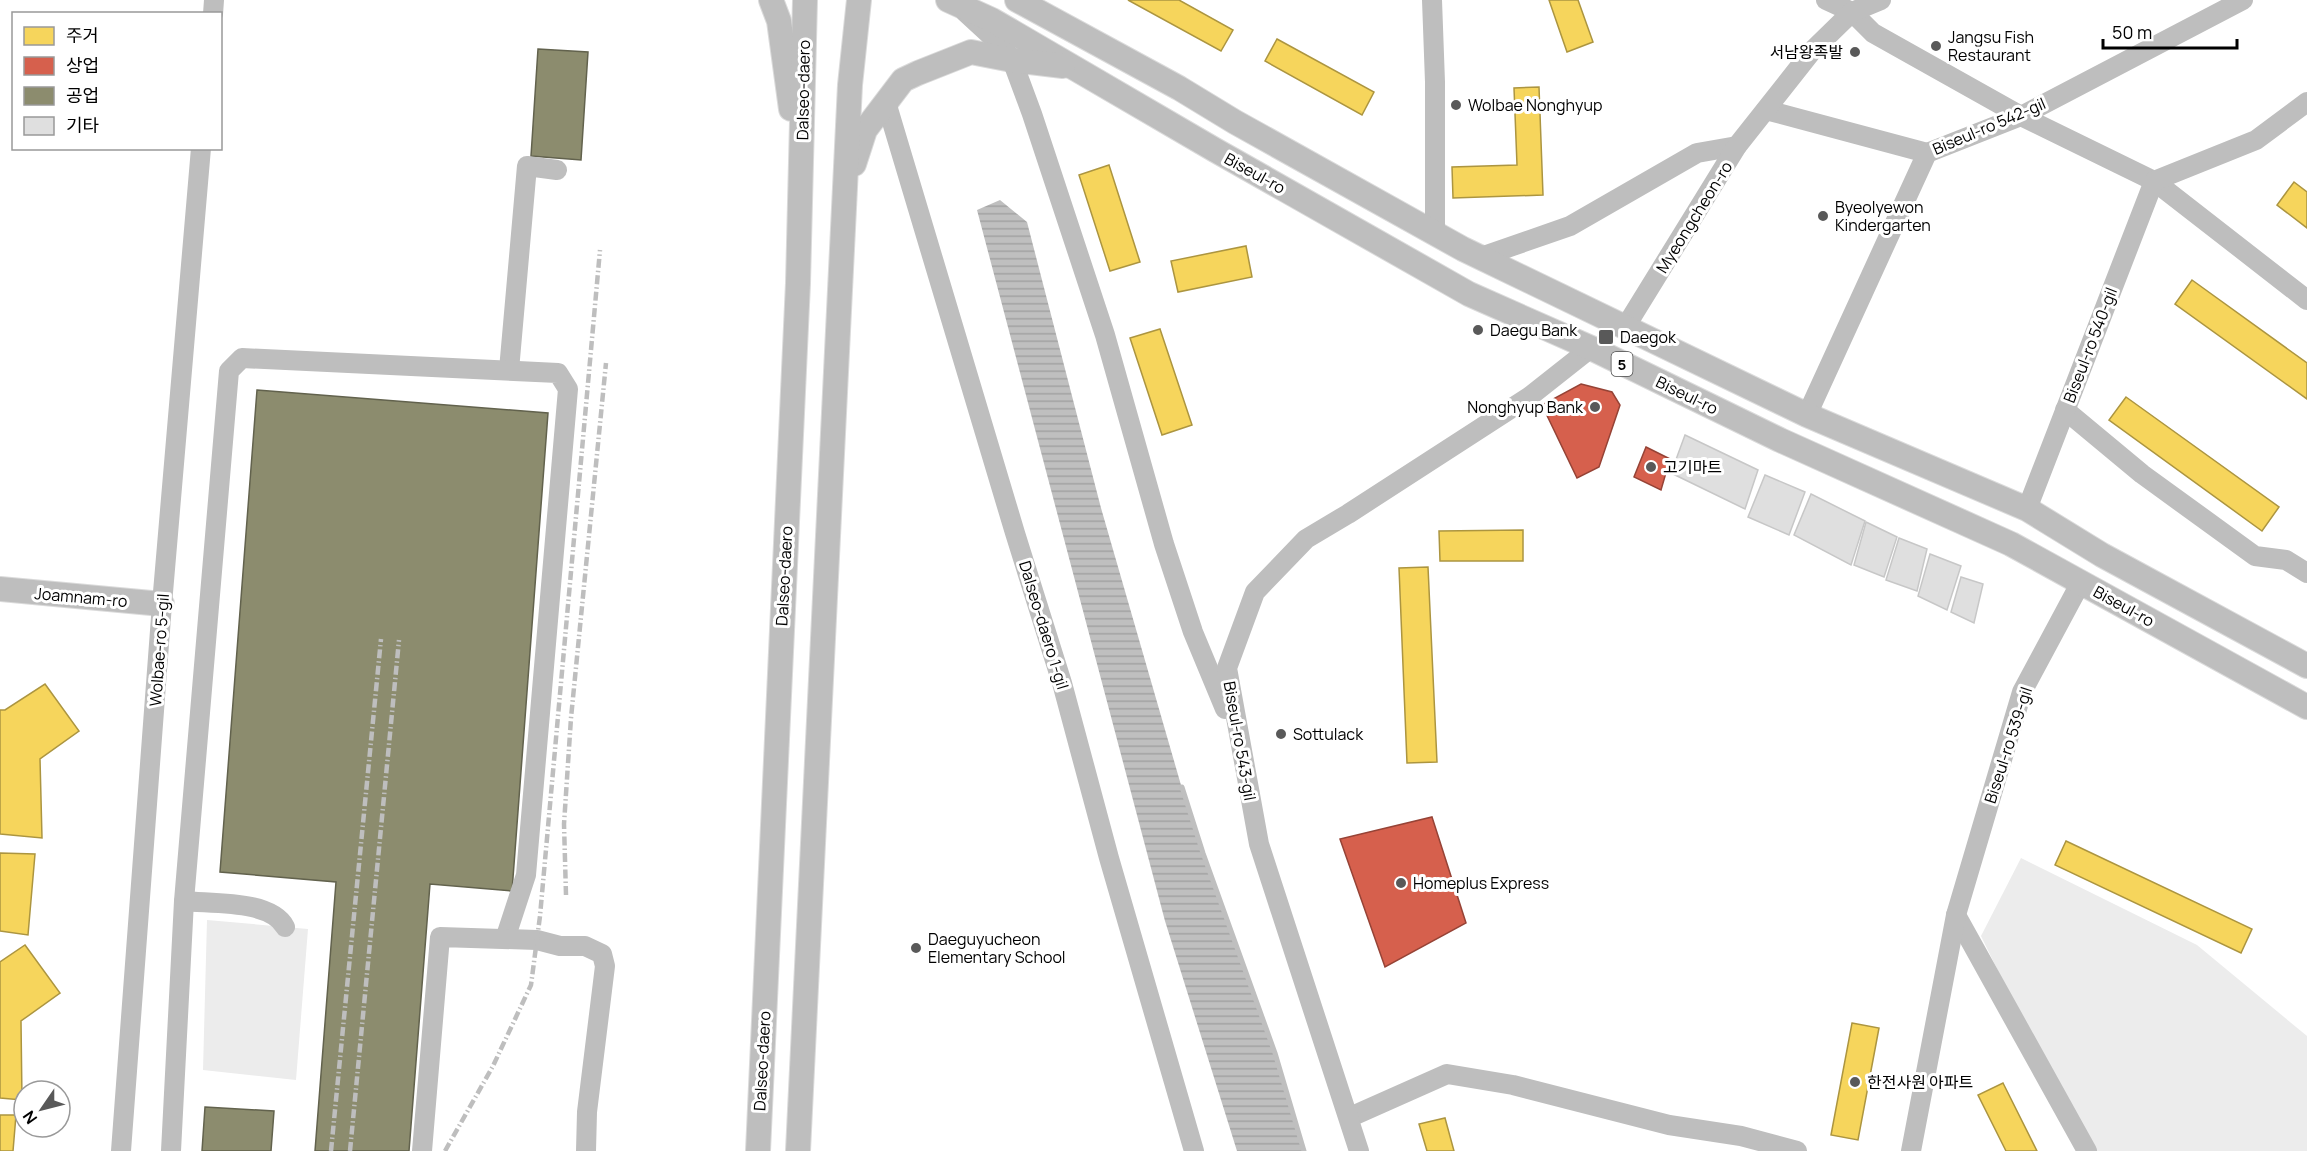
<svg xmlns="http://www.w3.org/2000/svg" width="2307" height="1151" viewBox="0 0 2307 1151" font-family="Manrope,'Noto Sans KR',sans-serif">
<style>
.green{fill:#ececec}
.water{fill:url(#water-rules)}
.homes{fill:#f6d55c;stroke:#ac9540;stroke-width:1.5}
.shops{fill:#d6604d;stroke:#964336;stroke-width:1.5}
.industry{fill:#8c8c6e;stroke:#62624d;stroke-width:1.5}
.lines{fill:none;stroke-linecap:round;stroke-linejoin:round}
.stream{stroke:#bfbfbf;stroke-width:5}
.building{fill:#dfdfdf;stroke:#c7c7c7;stroke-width:1.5}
.major-casing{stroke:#dbdbdb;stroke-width:26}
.minor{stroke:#bebebe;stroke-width:20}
.major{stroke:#bebebe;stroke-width:24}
.rail{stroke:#bebebe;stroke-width:4.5;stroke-dasharray:9 3 1.5 3;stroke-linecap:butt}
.poi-dot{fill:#595959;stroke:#fff;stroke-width:2}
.labels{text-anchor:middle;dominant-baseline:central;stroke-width:6;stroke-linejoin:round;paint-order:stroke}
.shield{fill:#fff;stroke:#4c4c4c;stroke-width:1.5}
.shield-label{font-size:15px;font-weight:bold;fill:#000}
.poi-label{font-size:16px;fill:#000;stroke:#fff;text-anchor:start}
.street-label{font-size:16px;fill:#000;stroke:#fff}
</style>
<defs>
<pattern id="water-rules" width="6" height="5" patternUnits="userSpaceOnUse" patternTransform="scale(1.5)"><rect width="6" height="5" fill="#bfbfbf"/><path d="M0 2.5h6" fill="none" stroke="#a2a2a2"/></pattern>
</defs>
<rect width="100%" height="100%" fill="#fff"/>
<g class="green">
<polygon points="2021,858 2197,945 2307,1036 2307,1151 2086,1151 1981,936"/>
<polygon points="207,920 308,929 296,1080 203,1070"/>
</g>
<polygon class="water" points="1000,200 1027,222 1101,508 1183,792 1203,853 1275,1053 1304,1151 1237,1151 1165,921 977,210"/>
<g class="homes">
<polygon points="1128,0 1179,0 1233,30 1221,51"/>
<polygon points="1549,0 1578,0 1593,42 1567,52"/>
<polygon points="1277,39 1374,92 1362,115 1265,61"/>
<polygon points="1539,87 1543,195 1453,198 1452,167 1517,165 1514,88"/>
<polygon points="1109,165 1140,262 1110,271 1079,175"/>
<polygon points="2294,182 2307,192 2307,228 2277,205"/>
<polygon points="1246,246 1252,277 1178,292 1171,261"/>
<polygon points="2192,280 2307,363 2307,399 2175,304"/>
<polygon points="1160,329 1192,425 1162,435 1130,338"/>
<polygon points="2126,397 2279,507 2262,531 2109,420"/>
<polygon points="1523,530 1523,561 1440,561 1439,531"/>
<polygon points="1428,567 1437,762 1407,763 1399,568"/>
<polygon points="45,684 79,731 40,759 42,838 0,834 0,710 5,710"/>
<polygon points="2066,841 2252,929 2241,953 2055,865"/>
<polygon points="0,853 35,854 28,935 0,931"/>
<polygon points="25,945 60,993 21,1021 22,1100 0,1098 0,962"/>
<polygon points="1852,1023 1879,1028 1858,1140 1831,1135"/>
<polygon points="2003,1083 2037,1151 2006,1151 1978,1095"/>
<polygon points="0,1115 16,1115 13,1151 0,1151"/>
<polygon points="1445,1118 1454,1151 1427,1151 1419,1124"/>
</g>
<g class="shops">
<polygon points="1581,384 1612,392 1620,405 1599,467 1577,478 1542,405"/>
<polygon points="1646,447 1670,459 1661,490 1634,477"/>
<polygon points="1432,817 1466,923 1385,967 1340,839"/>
</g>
<g class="industry">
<polygon points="538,49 588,52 581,160 531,156"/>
<polygon points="257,390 548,413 512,891 430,884 409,1151 315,1151 336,882 220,872"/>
<polygon points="205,1107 274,1111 271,1151 202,1151"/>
</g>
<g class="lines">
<polyline class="stream" points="1182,787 1203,853 1275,1053 1304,1151"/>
</g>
<g class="building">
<polygon points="1685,435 1758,470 1745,509 1671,473"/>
<polygon points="1765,475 1805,492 1789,535 1748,517"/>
<polygon points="1811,494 1865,521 1851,565 1794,535"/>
<polygon points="1866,522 1897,537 1884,577 1854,565"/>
<polygon points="1899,538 1927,549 1917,591 1886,580"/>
<polygon points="1930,554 1961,566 1947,610 1918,596"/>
<polygon points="1961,577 1983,584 1974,623 1951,612"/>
</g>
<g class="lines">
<g class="major-casing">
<g id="major">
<polyline points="771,0 779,21 791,109"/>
<polyline points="948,0 992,20 1215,150 1469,294 1591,348 1780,440 2011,544 2307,707"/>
<polyline points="1017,0 1179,88 1235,122 1463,249 1807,415 2027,509 2102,555 2307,666"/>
<polyline points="854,164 865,130 903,80 918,73 971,52 1012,60 1063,66"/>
<polyline points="0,589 162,604"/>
<polyline points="758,1151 798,283 805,0"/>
<polyline points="798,1151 850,85 859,0"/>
</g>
</g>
<g class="minor">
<polyline points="1432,0 1435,82 1435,232"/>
<polyline points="1826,0 1852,12 1873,33 2021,116 2154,181 2307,300"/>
<polyline points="965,12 1003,47 1012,60 1032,114 1105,335 1164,544 1193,632 1225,709"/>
<polyline points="213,14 214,0"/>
<polyline points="886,102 1015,533 1062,683 1109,858 1194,1151"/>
<polyline points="1766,110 1927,153"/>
<polyline points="1481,257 1570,226 1697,153 1737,146"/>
<polyline points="1626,326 1737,146 1812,51 1852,12 1881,0"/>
<polyline points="509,370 527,166 557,170"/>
<polyline points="2065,410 2142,474 2255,556 2286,560 2307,573"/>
<polyline points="1807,415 1927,153 2021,116 2243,0"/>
<polyline points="2027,509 2154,181 2256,140 2307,102"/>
<path d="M 184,901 C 212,904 271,900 285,927"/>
<polyline points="1956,915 2087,1151"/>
<polyline points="1357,1114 1447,1074 1513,1085 1669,1125 1741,1136 1797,1151"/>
<polyline points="121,1151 162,604 201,148"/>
<polyline points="171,1151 184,901 229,371 242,358 558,373 568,389 526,875 505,939"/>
<polyline points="422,1151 440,937 537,940 560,946 585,946 602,954 605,966 587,1112 586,1151"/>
<polyline points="1359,1151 1259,844 1227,668 1255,592 1306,539 1348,514 1529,397 1591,348"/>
<polyline points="1911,1151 1956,915 2022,692 2081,582"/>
</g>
<use href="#major" class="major"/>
<g class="rail">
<polyline points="566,895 564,824 571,718 606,363"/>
<polyline points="331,1151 381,639"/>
<polyline points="350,1151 399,640"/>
<polyline points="445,1151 493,1066 531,985 540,916 600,250"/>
</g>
</g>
<g class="poi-dot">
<circle cx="1936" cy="46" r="6"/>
<circle cx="1855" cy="52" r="6"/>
<circle cx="1456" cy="105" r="6"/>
<circle cx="1823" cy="216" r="6"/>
<circle cx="1478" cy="330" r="6"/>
<rect x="1598" y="329" width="16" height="16" rx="3"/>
<circle cx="1595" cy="407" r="6"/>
<circle cx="1651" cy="467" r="6"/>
<circle cx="1281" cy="734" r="6"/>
<circle cx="1401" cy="883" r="6"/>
<circle cx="916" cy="948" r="6"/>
<circle cx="1855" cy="1082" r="6"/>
</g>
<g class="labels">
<rect class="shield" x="1611.5" y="352" width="21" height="24" rx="4.5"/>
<g class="shield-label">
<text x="1622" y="364">5</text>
</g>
<g class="poi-label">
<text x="1948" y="37">Jangsu Fish<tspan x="1948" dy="18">Restaurant</tspan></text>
<text x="1843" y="52" text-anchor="end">서남왕족발</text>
<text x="1468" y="105">Wolbae Nonghyup</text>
<text x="1835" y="207">Byeolyewon<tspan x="1835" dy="18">Kindergarten</tspan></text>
<text x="1490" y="330">Daegu Bank</text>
<text x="1620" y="337">Daegok</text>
<text x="1583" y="407" text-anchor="end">Nonghyup Bank</text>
<text x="1663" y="467">고기마트</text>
<text x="1293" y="734">Sottulack</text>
<text x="1413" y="883">Homeplus Express</text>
<text x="928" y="939">Daeguyucheon<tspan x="928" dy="18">Elementary School</tspan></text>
<text x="1867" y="1082">한전사원 아파트</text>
</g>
<g class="street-label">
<text transform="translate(803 90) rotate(-89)">Dalseo-daero</text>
<text transform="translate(1989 126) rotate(-23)">Biseul-ro 542-gil</text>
<text transform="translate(1255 173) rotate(29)">Biseul-ro</text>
<text transform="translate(1694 217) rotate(-58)">Myeongcheon-ro</text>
<text transform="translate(2090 345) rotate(-69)">Biseul-ro 540-gil</text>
<text transform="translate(1687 395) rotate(26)">Biseul-ro</text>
<text transform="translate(784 576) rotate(-87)">Dalseo-daero</text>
<text transform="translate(81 597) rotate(5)">Joamnam-ro</text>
<text transform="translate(2124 606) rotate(29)">Biseul-ro</text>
<text transform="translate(1044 625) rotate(73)">Dalseo-daero 1-gil</text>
<text transform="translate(159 650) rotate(-86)">Wolbae-ro 5-gil</text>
<text transform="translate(1240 741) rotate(80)">Biseul-ro 543-gil</text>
<text transform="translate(2008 745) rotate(-72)">Biseul-ro 539-gil</text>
<text transform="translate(762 1061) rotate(-87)">Dalseo-daero</text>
</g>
</g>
<rect x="12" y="12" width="210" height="138" fill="#ffffff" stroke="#999999" stroke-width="1.5"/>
<rect x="24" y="27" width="30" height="18" fill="#f6d55c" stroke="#999999" stroke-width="1.5"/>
<text x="66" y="42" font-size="18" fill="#000000">주거</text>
<rect x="24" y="57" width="30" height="18" fill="#d6604d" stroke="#999999" stroke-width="1.5"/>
<text x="66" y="72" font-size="18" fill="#000000">상업</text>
<rect x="24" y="87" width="30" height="18" fill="#8c8c6e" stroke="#999999" stroke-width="1.5"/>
<text x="66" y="102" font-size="18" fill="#000000">공업</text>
<rect x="24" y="117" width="30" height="18" fill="#dfdfdf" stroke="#999999" stroke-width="1.5"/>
<text x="66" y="132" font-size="18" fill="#000000">기타</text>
<g transform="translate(42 1109) rotate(235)"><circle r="28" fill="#ffffff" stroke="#999999" stroke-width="1.5"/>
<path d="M0-4.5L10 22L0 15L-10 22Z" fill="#595959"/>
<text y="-9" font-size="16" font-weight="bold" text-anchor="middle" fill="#000000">N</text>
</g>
<path d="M2103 39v9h134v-9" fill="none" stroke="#000000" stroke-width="3"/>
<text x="2112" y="39" font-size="18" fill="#000000" stroke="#ffffff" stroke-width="4.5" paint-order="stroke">50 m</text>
</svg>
